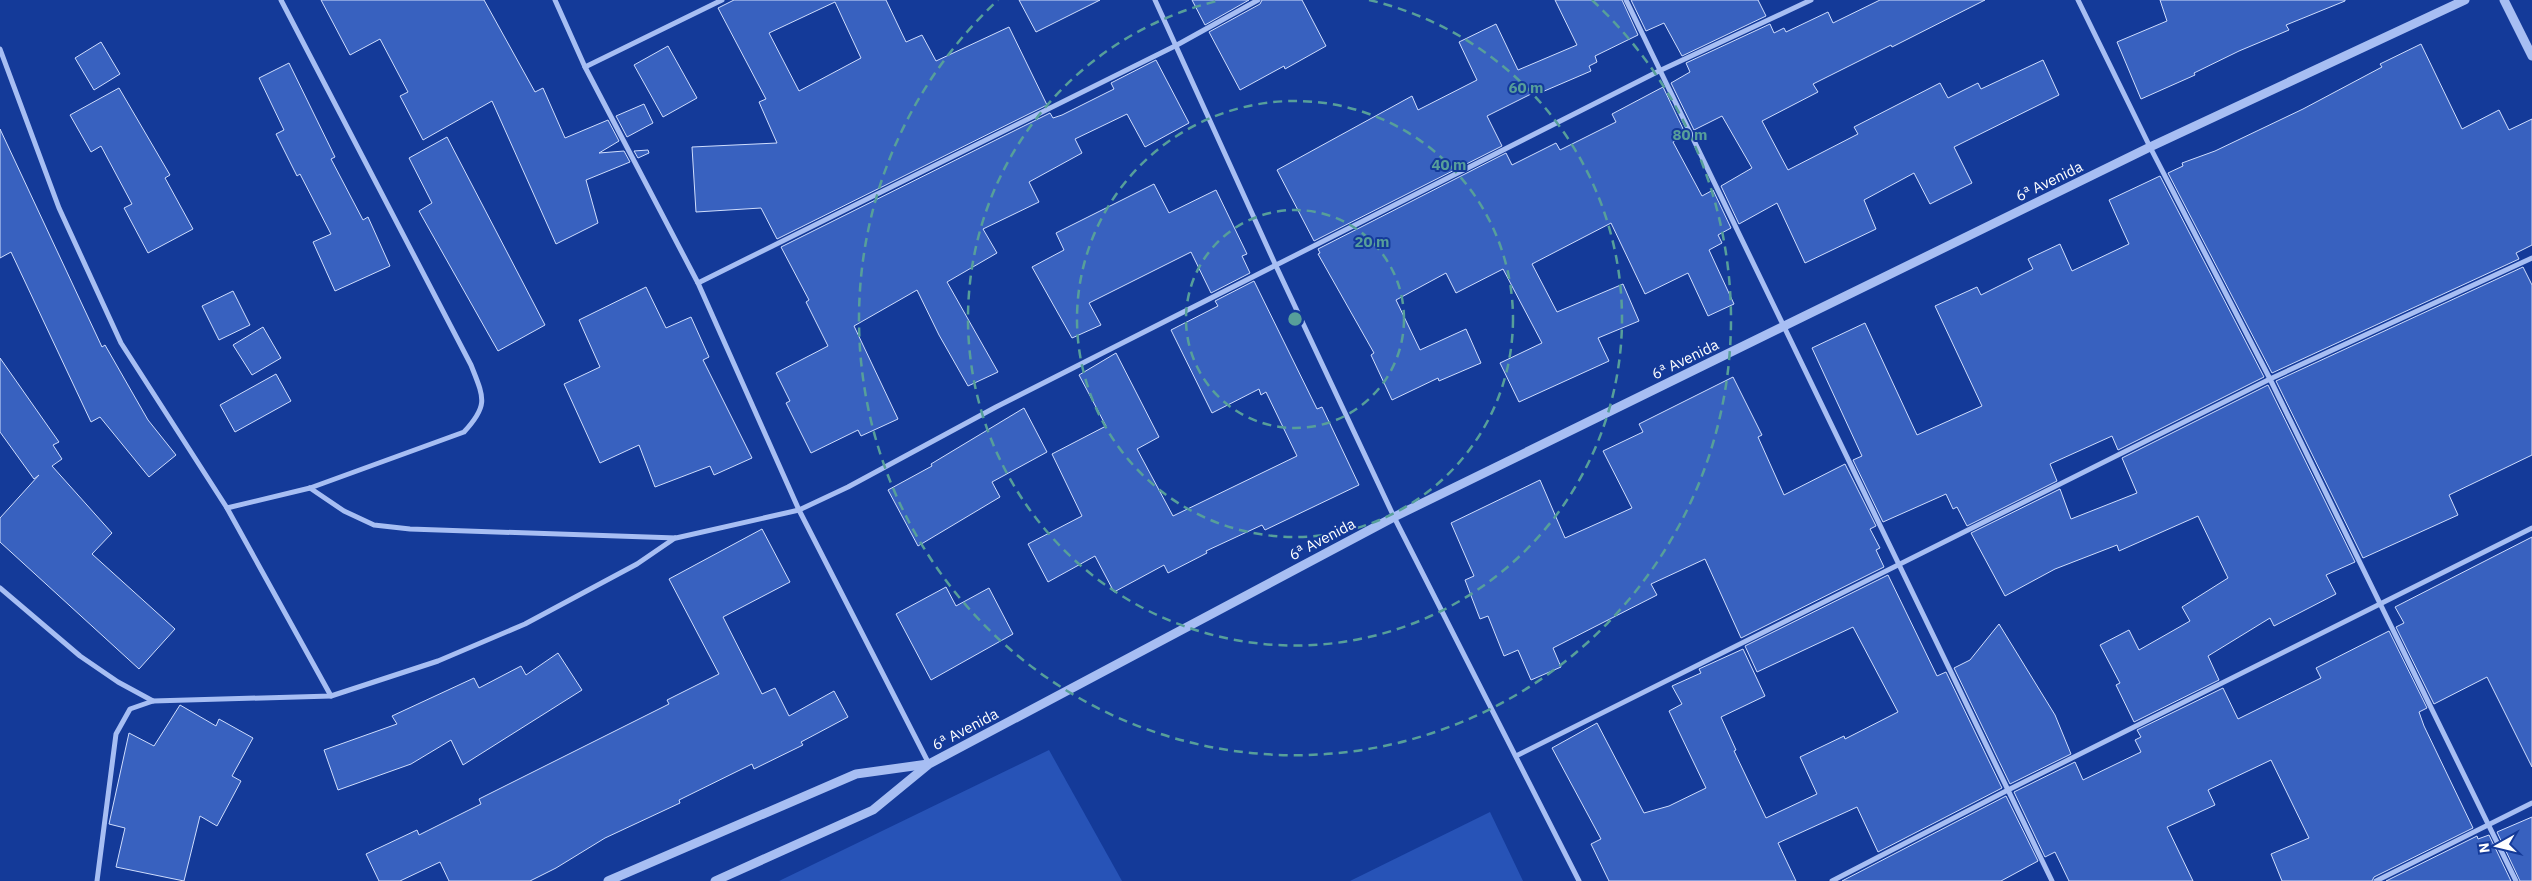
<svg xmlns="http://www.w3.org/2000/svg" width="2532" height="881" viewBox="0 0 2532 881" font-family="'IBM Plex Sans',sans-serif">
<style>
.green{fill:#2753b7}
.building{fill:#3861bf;stroke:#cfddfd;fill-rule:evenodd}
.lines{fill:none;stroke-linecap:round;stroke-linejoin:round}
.minor{stroke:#a7bef3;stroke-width:5}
.tertiary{stroke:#a7bef3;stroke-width:9}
.ring{fill:none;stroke:#579f9a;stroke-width:2.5;stroke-dasharray:9 6}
.labels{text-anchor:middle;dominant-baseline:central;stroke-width:4;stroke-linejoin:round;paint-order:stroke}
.street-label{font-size:15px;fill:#fff;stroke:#143a99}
.centre{fill:#579f9a;stroke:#143a99;stroke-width:2.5}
.ring-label{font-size:15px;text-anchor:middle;font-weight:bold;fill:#579f9a;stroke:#143a99;stroke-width:4;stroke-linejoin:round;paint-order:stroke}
</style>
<rect width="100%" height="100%" fill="#143a99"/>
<g class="green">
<polygon points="1049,750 1122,881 779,881"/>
<polygon points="1490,812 1523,881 1350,881"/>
</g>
<g class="building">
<polygon points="321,0 484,0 535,92 543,88 565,138 608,120 619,141 599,153 624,151 630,162 586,180 598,223 556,244 492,101 423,140 400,96 408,92 380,39 350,55"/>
<path d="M 734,0 L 886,0 L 906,42 L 922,35 L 936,61 L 1009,27 L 1047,105 L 777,239 L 761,208 L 696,212 L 692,147 L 777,143 L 759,102 L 766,99 L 718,8 ZM 835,2 L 861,58 L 799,91 L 769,33 Z"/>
<polygon points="1019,0 1100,0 1036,32"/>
<polygon points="1192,0 1249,0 1205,25"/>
<polygon points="1262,0 1302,0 1326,46 1285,69 1284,66 1240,90 1209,32 1260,4"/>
<polygon points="1555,0 1622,0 1638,35 1595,56 1597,62 1589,66 1591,71 1542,92 1541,89 1487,116 1502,146 1314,241 1277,170 1412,96 1418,110 1477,80 1459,42 1496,24 1518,70 1577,45"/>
<polygon points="1631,0 1758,0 1766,16 1682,56 1664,23 1646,31"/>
<polygon points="1880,0 1985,0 1892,47 1891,45 1813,84 1818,92 1762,121 1788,170 1858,134 1854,127 1940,83 1948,98 1978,83 1981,89 2043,60 2059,95 1954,147 1972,183 1930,204 1914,173 1864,200 1876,229 1805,263 1777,203 1739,224 1721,186 1752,168 1722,116 1694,130 1671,83 1690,72 1686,63 1770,24 1774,33 1784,28 1786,32 1828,12 1833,23"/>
<polygon points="2160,0 2345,0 2345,1 2286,25 2289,30 2239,51 2194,73 2195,75 2141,99 2117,42 2167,21"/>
<polygon points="101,42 120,74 94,90 75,58"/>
<polygon points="2421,44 2462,129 2499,110 2509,130 2532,119 2532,245 2516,253 2519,259 2272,373 2168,173 2183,166 2182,163 2215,151 2303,109 2382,67 2380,64"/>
<polygon points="668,46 697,98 663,117 634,65"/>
<polygon points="1156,60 1189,123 1145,147 1127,114 1075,139 1082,153 1029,182 1039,202 983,229 997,253 947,282 998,372 968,386 939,335 917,290 854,326 898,419 861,436 858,430 811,453 786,403 790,401 776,373 828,346 806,302 809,300 781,247 1050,113 1053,118 1062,115 1114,89 1111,83"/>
<polygon points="289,63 335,157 331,159 363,220 368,217 390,266 335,291 313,242 331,234 300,174 297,176 276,134 284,130 259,78"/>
<polygon points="1663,87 1686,135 1673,142 1702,196 1713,190 1731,228 1718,235 1722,243 1709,250 1734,304 1708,316 1688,273 1645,294 1611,223 1532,264 1557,312 1623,284 1639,321 1598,338 1609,361 1519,402 1500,363 1542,343 1503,269 1456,293 1446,273 1396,300 1420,350 1466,329 1481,363 1439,381 1438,378 1392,400 1371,355 1374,353 1318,254 1320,253 1318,249 1506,153 1512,165 1556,143 1560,150 1616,122 1612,114"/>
<polygon points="119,88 170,175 165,178 193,229 148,253 124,208 132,204 101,146 91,152 70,115"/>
<polygon points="644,104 653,123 627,137 616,116"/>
<polygon points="0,129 102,347 105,345 148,420 176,455 149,477 100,417 91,422 11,252 0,258"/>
<polygon points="447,137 545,325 498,351 419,211 432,203 409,158"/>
<polygon points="648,150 649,153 638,158 634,151"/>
<polygon points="2160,176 2264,377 2118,450 2112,436 2050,464 2057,481 1967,526 1957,507 1953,509 1946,494 1883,522 1853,460 1862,456 1812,348 1865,323 1917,435 1982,406 1935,306 1977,287 1981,295 2033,269 2028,259 2060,244 2072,271 2129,244 2109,200"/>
<polygon points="1154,184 1169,213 1216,190 1247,254 1242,256 1250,273 1211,293 1191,252 1089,303 1101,325 1072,338 1032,267 1064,250 1056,233"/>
<polygon points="2523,267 2532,285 2532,455 2449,495 2458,515 2363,558 2276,381"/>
<polygon points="1254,281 1317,409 1322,407 1359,485 1265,530 1262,525 1206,551 1207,553 1168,573 1164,565 1114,592 1095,556 1048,582 1028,544 1082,516 1052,454 1106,426 1079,375 1116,353 1159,437 1137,449 1173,516 1297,456 1266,392 1261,395 1259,389 1212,413 1171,330 1218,306 1215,301"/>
<polygon points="646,287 666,328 691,317 709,357 703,360 752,458 714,475 710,466 655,487 639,445 600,463 564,384 600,367 579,320"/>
<polygon points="233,291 250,325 219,340 202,306"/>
<polygon points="263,327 281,358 252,375 233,345"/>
<polygon points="0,358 59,442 53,445 62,459 52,466 112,533 92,554 175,629 139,669 0,542 0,518 39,475 34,479 0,432"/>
<polygon points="276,374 291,401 235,432 220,405"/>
<polygon points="1733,377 1762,435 1758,437 1784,495 1845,464 1876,526 1870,529 1880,548 1876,550 1884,567 1741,638 1705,559 1651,584 1657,595 1553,648 1561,667 1531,680 1518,650 1504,656 1488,616 1480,619 1465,580 1474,576 1451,523 1540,480 1565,538 1632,508 1603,451 1643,432 1639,424"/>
<polygon points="2268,385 2355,562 2326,575 2336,594 2274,626 2270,618 2208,656 2219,680 2134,722 2116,685 2120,683 2100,645 2129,630 2139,650 2190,621 2182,607 2228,578 2198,516 2119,551 2117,545 2055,569 2005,596 1971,533 2060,489 2071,519 2137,493 2122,458"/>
<polygon points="1024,408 1047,452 992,482 1000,497 918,546 888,490 932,466 931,464"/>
<polygon points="762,529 790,582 723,617 762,694 775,688 789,716 834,691 848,717 801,742 803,745 754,769 752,764 679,800 680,803 605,838 556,868 530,881 449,881 440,862 400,881 379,881 366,854 417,830 419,835 481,804 479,799 669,704 667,700 719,674 669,579"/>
<polygon points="2532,537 2532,767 2487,677 2434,704 2396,627 2404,623 2395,607"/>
<polygon points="1888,575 1937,676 1946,672 2002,788 1878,852 1857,807 1778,843 1796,881 1609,881 1591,844 1601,839 1552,748 1597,723 1644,813 1669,806 1706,788 1669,711 1682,704 1672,686 1701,673 1699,669 1743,649 1765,696 1721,717 1736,750 1734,751 1766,818 1817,794 1800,757 1844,736 1845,739 1898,712 1853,627 1757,672 1745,646"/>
<polygon points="946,587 956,606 989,588 1013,634 931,680 896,614"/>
<polygon points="1999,624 2055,715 2071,754 2010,784 1954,668 1970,660"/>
<polygon points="2389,631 2427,708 2419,712 2424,726 2473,828 2374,877 2372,881 2282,881 2271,854 2309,838 2271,760 2208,790 2215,805 2167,827 2193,881 2069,881 2055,852 2045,857 2014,792 2075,762 2083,780 2141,752 2135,740 2141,737 2137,730 2223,688 2238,719 2321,678 2316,668"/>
<polygon points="558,653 582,690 463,765 451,740 411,764 338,790 324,750 397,724 392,716 474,678 479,688 521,666 526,675"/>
<polygon points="180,705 216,726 219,719 253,738 232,776 241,781 217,826 200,816 184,881 116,867 125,828 109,824 129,733 154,746"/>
<polygon points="2006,796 2038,861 2001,881 1842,881"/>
<polygon points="2532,817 2532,881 2520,881 2497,832"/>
<polygon points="2489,835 2511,881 2386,881 2477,836 2478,839"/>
</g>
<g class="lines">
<g class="minor">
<polyline points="555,0 585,67 698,283 799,510 929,764"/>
<polyline points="1155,0 1276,266 1394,517 1579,881"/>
<polyline points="1626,0 2052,881"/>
<polyline points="2078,0 2150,147 2270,379 2516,881"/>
<polyline points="0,49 59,208 121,343 227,508 331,696"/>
<polyline points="585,67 722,0"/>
<polyline points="698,283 1177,45 1258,0"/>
<polyline points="310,488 344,511 374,525 410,529 676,538 799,510 848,487 996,407 1659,71 1811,0"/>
<path d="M 227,508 L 310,488 L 464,432 C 489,405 484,398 471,365 L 281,0"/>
<polyline points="0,588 80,656 118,682 153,701"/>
<polyline points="1516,756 2270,379 2532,258"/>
<polyline points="97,881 116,734 130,709 153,701 331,696 438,661 525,624 637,564 675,538"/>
<polyline points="1832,881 2008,790 2532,528"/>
<polyline points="2376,881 2532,803"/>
</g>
<g class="tertiary">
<polyline points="2504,0 2532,56"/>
<polyline points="608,881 856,774 928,764"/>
<polyline points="715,881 873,810 929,764 1394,517 2150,147 2465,0"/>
</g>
</g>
<g class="ring">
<circle cx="1295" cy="319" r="109"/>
<circle cx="1295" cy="319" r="218"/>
<path d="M1369 0A327 327 0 1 1 1221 0"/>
<path d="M1592 0A436 436 0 1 1 998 0"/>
</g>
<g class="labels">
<g class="street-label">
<text transform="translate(2049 181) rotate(-26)">6ª Avenida</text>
<text transform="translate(1685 359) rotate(-26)">6ª Avenida</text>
<text transform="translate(1322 539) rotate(-28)">6ª Avenida</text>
<text transform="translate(965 729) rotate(-28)">6ª Avenida</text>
</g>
</g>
<circle cx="1295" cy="319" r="8" class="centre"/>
<g class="ring-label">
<text x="1526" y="93">60 m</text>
<text x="1690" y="140">80 m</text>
<text x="1449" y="170">40 m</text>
<text x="1372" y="247">20 m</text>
</g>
<g transform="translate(2497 846) rotate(262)" stroke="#143a99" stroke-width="4" paint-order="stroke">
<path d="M0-4L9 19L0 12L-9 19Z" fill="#ffffff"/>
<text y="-8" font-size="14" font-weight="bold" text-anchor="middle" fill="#ffffff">N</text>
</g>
</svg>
